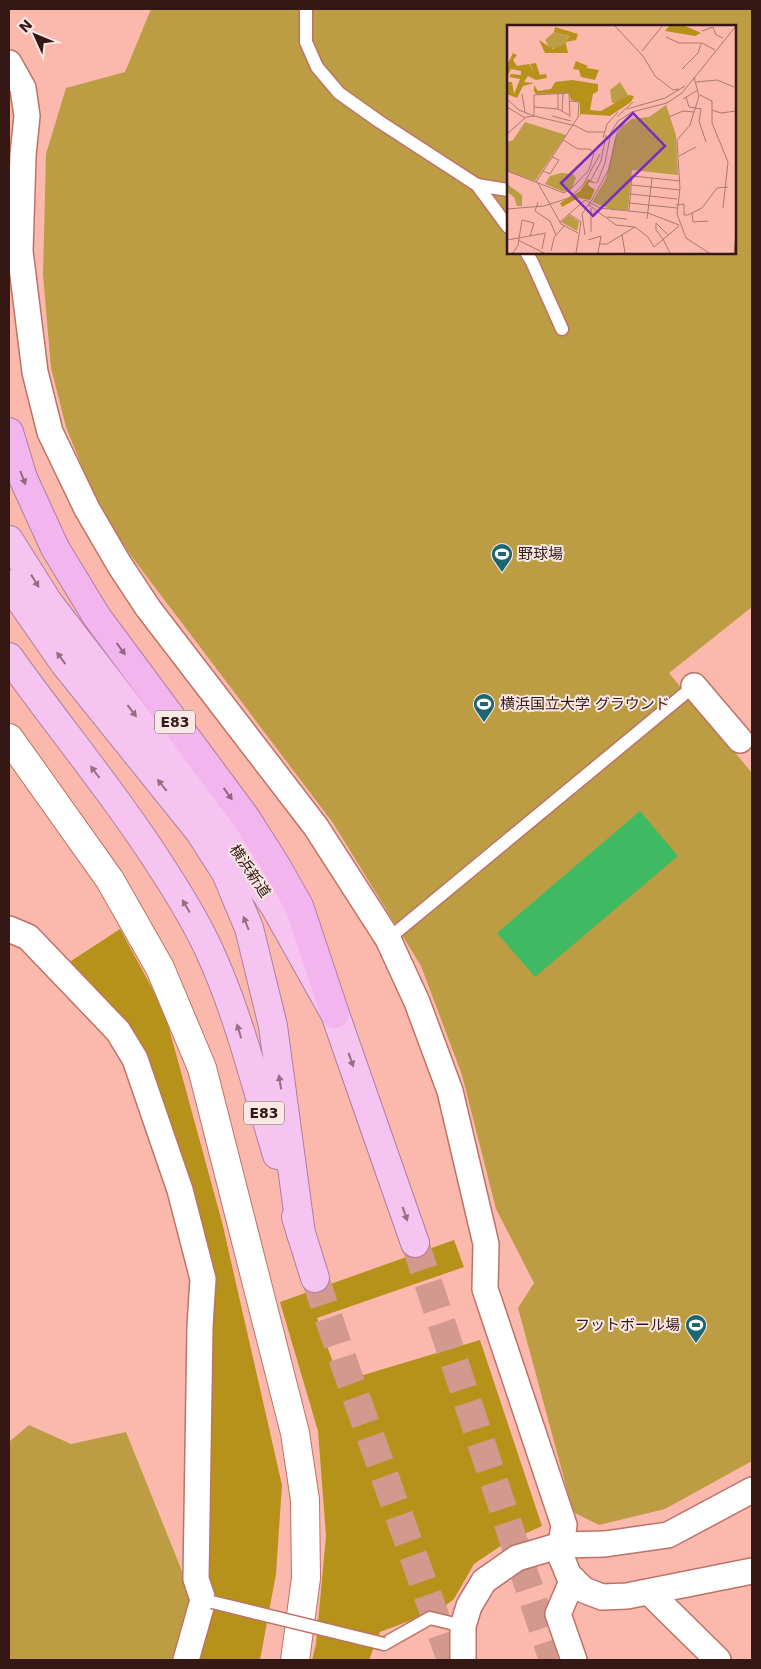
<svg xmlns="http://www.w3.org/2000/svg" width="761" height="1669" viewBox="0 0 761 1669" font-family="'DejaVu Sans','Noto Sans JP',sans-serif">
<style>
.green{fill:#bd9d43;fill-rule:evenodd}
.forest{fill:#b7921b}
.water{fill:#3fba63}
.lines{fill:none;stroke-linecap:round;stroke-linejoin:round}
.trunk-tunnel{stroke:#d3998f;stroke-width:28;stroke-dasharray:28 14;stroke-linecap:butt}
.service-casing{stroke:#be7266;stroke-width:15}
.minor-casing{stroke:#be7266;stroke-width:28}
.tertiary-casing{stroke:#be7266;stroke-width:30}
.trunk-casing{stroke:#b07ea1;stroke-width:30}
.motorway-casing{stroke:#b07ea1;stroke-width:30}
.service{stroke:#fff;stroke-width:12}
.minor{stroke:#fff;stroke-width:25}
.tertiary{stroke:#fff;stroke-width:28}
.trunk{stroke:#f6c4f0;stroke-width:28}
.motorway{stroke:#f3b5ed;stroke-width:28}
.service-bridge-casing{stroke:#be7266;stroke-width:15;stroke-linecap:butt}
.service-bridge{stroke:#fff;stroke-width:12}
.oneway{fill:#946680}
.oneway2{fill:#966e82}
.labels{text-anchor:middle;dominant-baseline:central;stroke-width:4;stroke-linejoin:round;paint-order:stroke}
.shield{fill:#f9e8e5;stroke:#705652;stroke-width:1}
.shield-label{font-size:14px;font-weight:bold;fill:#351713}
.poi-label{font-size:15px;fill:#351713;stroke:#f9e8e5;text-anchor:start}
.street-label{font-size:15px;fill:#351713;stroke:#f9e8e5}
.inset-road{fill:none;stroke:#ac7870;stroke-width:1}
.view{fill:#7b2cbf;fill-opacity:0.15;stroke:#7b2cbf;stroke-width:2.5}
.inset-edge{fill:none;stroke:#351713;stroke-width:2.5}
</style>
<rect width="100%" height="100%" fill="#fbb9ae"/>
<g class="green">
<path d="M 151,9 L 752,9 L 752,607 L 669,673 L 752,773 L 752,1461 L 665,1509 L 599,1525 L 573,1512 L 518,1308 L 534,1283 L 496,1209 L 462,1075 L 421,966 L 333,823 L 132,557 L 97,504 L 66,427 L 51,368 L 43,275 L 46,154 L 66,88 L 125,72 ZM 508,26 L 735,26 L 735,252 L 508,252 Z"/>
<polygon points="29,1425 71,1444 126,1432 192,1596 175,1660 9,1660 9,1442"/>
</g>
<g class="forest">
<polygon points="120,929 164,1010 222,1222 282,1485 276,1574 260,1660 193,1660 205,1567 210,1267 152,1081 68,963"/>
<polygon points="454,1240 464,1267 317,1318 340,1382 480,1340 542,1526 505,1543 474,1564 454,1599 441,1609 380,1632 369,1660 312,1660 316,1644 326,1536 318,1431 280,1302"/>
</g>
<polygon class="water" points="640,811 678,856 535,977 497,933"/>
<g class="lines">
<g class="trunk-tunnel">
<polyline points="415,1243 553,1660"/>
<polyline points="315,1278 347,1372 451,1660"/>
</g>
<g class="service-casing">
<g id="service">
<polyline points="306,9 306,42 317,67 339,93 380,122 477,185 508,227"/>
<polyline points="477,185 508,190"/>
<polyline points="526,252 532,262 562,329"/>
<polyline points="388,939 694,686"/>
<polyline points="384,1644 430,1618 463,1626"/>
</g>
</g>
<g class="minor-casing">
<g id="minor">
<polyline points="9,63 23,88 27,116 23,155 20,251 35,372 50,432 87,509 119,564 148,608 316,827 388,939 417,1002 450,1091 486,1244 485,1289 564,1525 561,1545 562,1559 569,1576 584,1590 602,1597 627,1596 752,1571"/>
<polyline points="694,686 740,740"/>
<polyline points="9,929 28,937 118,1031 135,1059 180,1190 203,1279 200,1327 196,1579 203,1600 186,1660"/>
<polyline points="573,1579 558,1614 574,1660"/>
<polyline points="649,1592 718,1660"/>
<polyline points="463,1660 463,1626 469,1606 484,1581 517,1558 561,1545 605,1544 668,1535 752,1490"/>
</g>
</g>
<g class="tertiary-casing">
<polyline id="tertiary" points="9,738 110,880 160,968 202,1068 295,1433 305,1500 306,1578 295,1660"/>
</g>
<g class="trunk-casing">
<g id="trunk">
<polyline points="9,540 48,602 215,819 275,907 335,1014 415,1243"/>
<polyline points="9,584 64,663 199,831 226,873 249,928 273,1026 301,1234"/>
<path d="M 9,657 C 61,730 118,798 166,874 C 182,899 197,924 209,950 C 239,1015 256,1086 277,1155"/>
<polyline points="296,1217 315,1278"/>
</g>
</g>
<g class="motorway-casing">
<polyline id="motorway" points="9,432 23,478 55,548 97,617 246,818 277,867 299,906 335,1014"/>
</g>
<use href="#service" class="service"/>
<use href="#minor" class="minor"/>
<use href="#tertiary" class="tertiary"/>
<use href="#trunk" class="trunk"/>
<use href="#motorway" class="motorway"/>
<g class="service-bridge-casing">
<polyline id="service-bridge" points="212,1602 384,1644"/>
</g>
<use href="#service-bridge" class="service-bridge"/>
</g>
<defs><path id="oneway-solid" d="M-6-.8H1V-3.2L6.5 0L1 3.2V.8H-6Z" transform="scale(1.25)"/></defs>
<g class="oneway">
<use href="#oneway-solid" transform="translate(23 478) rotate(69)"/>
<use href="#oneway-solid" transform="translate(121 649) rotate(54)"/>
<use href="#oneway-solid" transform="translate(228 794) rotate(54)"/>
</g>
<g class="oneway2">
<use href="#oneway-solid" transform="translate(35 581) rotate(58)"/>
<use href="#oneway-solid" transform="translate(61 658) rotate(-126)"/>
<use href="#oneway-solid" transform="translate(132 711) rotate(52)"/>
<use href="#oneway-solid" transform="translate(95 772) rotate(-127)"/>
<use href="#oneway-solid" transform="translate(162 785) rotate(-129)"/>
<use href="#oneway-solid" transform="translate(186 906) rotate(-120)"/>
<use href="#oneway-solid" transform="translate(246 923) rotate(-111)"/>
<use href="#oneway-solid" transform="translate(239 1031) rotate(-107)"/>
<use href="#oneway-solid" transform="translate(351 1060) rotate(71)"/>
<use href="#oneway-solid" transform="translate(280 1082) rotate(-98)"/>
<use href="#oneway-solid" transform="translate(405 1214) rotate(71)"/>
</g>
<defs>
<g id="stadium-pin" transform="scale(1.125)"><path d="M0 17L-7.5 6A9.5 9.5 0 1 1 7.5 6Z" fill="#1c6672" stroke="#f9e8e5"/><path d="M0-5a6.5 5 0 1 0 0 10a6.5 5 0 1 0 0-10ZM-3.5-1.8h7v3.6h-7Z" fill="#fff"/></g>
</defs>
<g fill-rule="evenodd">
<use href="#stadium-pin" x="502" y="554"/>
<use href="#stadium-pin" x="484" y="704"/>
<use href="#stadium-pin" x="696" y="1325"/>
</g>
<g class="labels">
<g class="shield">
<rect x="155" y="710.5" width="40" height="23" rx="4"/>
<rect x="244" y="1101.5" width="40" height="23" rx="4"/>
</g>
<g class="shield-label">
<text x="175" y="722">E83</text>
<text x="264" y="1113">E83</text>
</g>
<g class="poi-label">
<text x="518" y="554">野球場</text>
<text x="500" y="704">横浜国立大学 グラウンド</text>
<text x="680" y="1325" text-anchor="end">フットボール場</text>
</g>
<g class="street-label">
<text transform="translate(250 871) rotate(56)">横浜新道</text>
</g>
</g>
<g transform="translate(507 25)">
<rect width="229" height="229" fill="#fbb9ae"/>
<path d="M 47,7 L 61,11 L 59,19 L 52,24 L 43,23 L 38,15 ZM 113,57 L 121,70 L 111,78 L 105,78 L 103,65 ZM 159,80 L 169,110 L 171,150 L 125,145 L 121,185 L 106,185 L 85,177 L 99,153 L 108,113 L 116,101 L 125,94 L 142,92 ZM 18,97 L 59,110 L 28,156 L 0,146 L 0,117 L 6,115 ZM 54,148 L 66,149 L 69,153 L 65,163 L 57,167 L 38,159 L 43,151 ZM 0,159 L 15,170 L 15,181 L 10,181 L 7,172 L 0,167 ZM 62,190 L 72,197 L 70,206 L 54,197 Z" fill="#bd9d43"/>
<path d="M 163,0 L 176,0 L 194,8 L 188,11 L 158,6 ZM 48,2 L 71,9 L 69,15 L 59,17 L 62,11 L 47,7 ZM 32,15 L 46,24 L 59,19 L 61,28 L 38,28 ZM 6,28 L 10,30 L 6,35 L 10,41 L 22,39 L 27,48 L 23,39 L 29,38 L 33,50 L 39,49 L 40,53 L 29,55 L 21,51 L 17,57 L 27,58 L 16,61 L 10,73 L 0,69 L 0,57 L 5,57 L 7,69 L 13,54 L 2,52 L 4,49 L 14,50 L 14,46 L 4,44 L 0,52 L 0,40 ZM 69,36 L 81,41 L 79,43 L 92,45 L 88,55 L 74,52 L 72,45 L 66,44 ZM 65,55 L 91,59 L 91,66 L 86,69 L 83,85 L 94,86 L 122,70 L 127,71 L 124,77 L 103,91 L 74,89 L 73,92 L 73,77 L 64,75 L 62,68 L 29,69 L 27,66 L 27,60 L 31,66 L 44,64 L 48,57 ZM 81,154 L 91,159 L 82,157 L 81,160 L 88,165 L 83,175 L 71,173 L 55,182 L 53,178 L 73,166 Z" fill="#b7921b"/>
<path class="inset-road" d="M 107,0 L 136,31 L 148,51 L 166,65 L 172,64M 195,6 L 206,2 L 209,10 L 216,13M 159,12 L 172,18 L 195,18 L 208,25M 135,26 L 156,0M 175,44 L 191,28 L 194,19M 187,52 L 192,71 L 183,100 L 170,115 L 173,163 L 170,189 L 179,213 L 202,228M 189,57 L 210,55 L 227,62M 15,69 L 18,87M 193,70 L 205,76 L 205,98 L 221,137 L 216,183M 179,72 L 182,82 L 194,84 L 192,96 L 199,117M 0,74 L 12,85 L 27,91 L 69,101 L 80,107 L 97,107M 176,74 L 191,65M 0,82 L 18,93M 27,82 L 51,84 L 62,90M 51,84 L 51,68M 120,84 L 158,73 L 178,61M 205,85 L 214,88 L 229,86M 55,86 L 56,68M 124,89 L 110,108 L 102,144 L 82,180 L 109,200 L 128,202 L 141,212 L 147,222M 45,91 L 64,96M 110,92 L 126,77M 162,92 L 176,86 L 187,87M 0,109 L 19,92 L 27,91 L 27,70 L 62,68 L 63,92M 96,113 L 100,99 L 111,87M 172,131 L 189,122M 0,146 L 57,168 L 65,163 L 82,145 L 87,128 L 83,124 L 71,124 L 56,115M 36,146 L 43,149 L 52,135 L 45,132M 84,155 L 94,136 L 99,110M 29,157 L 71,92 L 72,77 L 63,76M 31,158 L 54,199 L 71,208M 90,158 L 98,138 L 104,107 L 111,96 L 125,87 L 160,78 L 175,68 L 229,1M 125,160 L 173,165M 124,169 L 170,174M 31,177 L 28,186 L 43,196 L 49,210M 123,178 L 170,183M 169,180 L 177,179 L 177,190 L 181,190 L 195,183 L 210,163 L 221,162M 0,184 L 37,181 L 62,173 L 76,160 L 93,129M 122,186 L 125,151 L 173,156M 185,188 L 186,197 L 201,196M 62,189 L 74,197 L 69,228M 100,192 L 120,194M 140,194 L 145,153M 15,195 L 27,198 L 23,211M 53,197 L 78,175 L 93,183 L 141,188 L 172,200M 84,207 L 84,183M 78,210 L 75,189 L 82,179M 115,210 L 118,228M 156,214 L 149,205 L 149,198 L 161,210M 156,214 L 163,228M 0,215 L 39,208M 11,215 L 37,228M 81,215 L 94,211 L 91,228M 93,219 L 100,219 L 128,202M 147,222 L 172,201M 35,224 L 38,209M 44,226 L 47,213 L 57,201M 6,228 L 11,220 L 15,195M 227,228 L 229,208"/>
<path class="view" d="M 126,88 L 158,121 L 86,191 L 54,158 Z"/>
<rect width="229" height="229" class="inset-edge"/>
</g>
<rect width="761" height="1669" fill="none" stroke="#351713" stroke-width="20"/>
<g transform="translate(35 35) rotate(314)" stroke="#f9e8e5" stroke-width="4" paint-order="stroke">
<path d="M0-4L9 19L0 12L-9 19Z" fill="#351713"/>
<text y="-8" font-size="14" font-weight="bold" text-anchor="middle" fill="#351713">N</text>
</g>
</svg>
